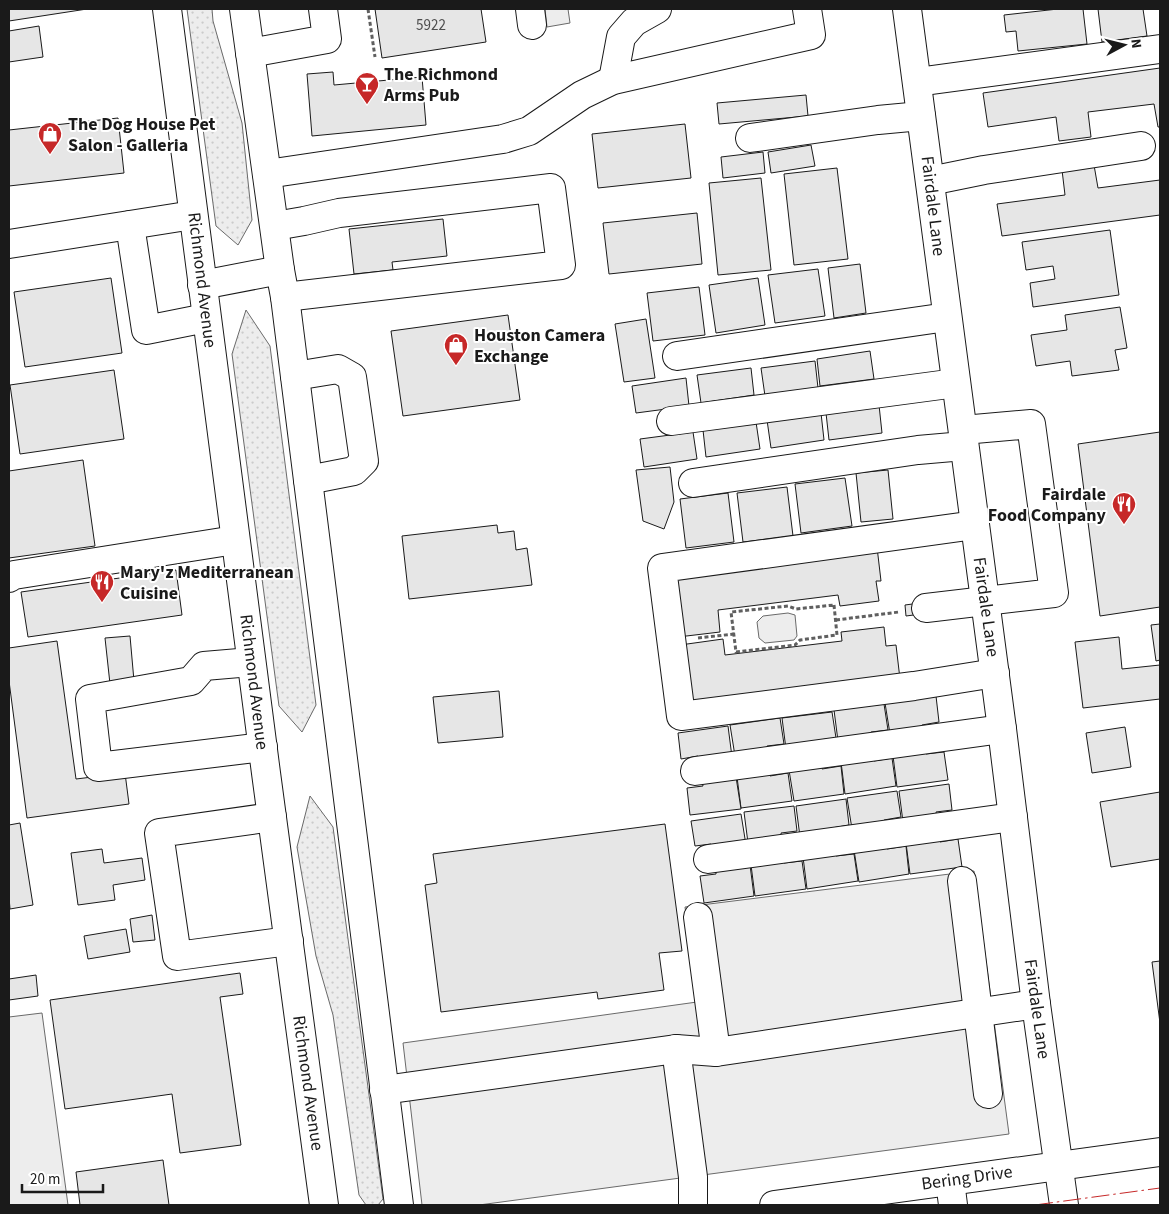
<svg xmlns="http://www.w3.org/2000/svg" width="1169" height="1214" viewBox="0 0 1169 1214" font-family="'Source Sans 3',sans-serif">
<style>
.grass{fill:url(#grass-dots);stroke:#6a6a6a}
.built{fill:#ededed;stroke:#6a6a6a}
.building{fill:#e6e6e6;stroke:#1a1a1a}
.lines{fill:none;stroke-linecap:round;stroke-linejoin:round}
.minor-casing{stroke:#1a1a1a;stroke-width:30}
.major-casing{stroke:#1a1a1a;stroke-width:30}
.path{stroke:#5f5f5f;stroke-width:3;stroke-dasharray:4 2.5;stroke-linecap:butt}
.minor{stroke:#fff;stroke-width:28}
.major{stroke:#fff;stroke-width:28}
.power{stroke:#c62828;stroke-width:1;stroke-dasharray:18 4 2.5 4;stroke-linecap:butt}
.labels{text-anchor:middle;dominant-baseline:central;stroke-width:4;stroke-linejoin:round;paint-order:stroke}
.number-label{font-size:15px;fill:#4d4d4d}
.poi-label{font-size:18px;font-weight:bold;fill:#1a1a1a;stroke:#fff;text-anchor:start}
.street-label{font-size:18px;fill:#1a1a1a;stroke:#fff}
</style>
<defs>
<pattern id="grass-dots" width="8" height="8" patternUnits="userSpaceOnUse" patternTransform="scale(1.25)"><rect width="8" height="8" fill="#ededed"/><path d="M2 2h.1M6 6h.1" fill="none" stroke="#cbcbcb" stroke-width="1.8" stroke-linecap="round"/></pattern>
</defs>
<rect width="100%" height="100%" fill="#fff"/>
<g class="grass">
<polygon points="187,9 212,9 213,21 242,123 252,220 238,245 216,226"/>
<polygon points="246,310 270,346 316,705 302,732 279,706 232,354"/>
<polygon points="310,796 333,827 383,1199 378,1205 366,1205 359,1195 333,1015 316,956 297,847"/>
</g>
<g class="built">
<polygon points="545,9 568,9 570,23 547,27"/>
<polygon points="788,613 795,615 797,636 794,640 765,643 759,638 757,622 763,616"/>
<polygon points="974,871 1009,1134 479,1205 422,1205 403,1043 697,1002 685,907"/>
<polygon points="42,1013 68,1205 9,1205 9,1017"/>
</g>
<g class="building">
<polygon points="9,9 87,9 9,21"/>
<polygon points="375,9 481,9 486,42 382,58"/>
<polygon points="1058,9 1083,9 1087,44 1018,51 1016,31 1006,32 1004,15"/>
<polygon points="1098,9 1143,9 1147,36 1102,42"/>
<polygon points="39,26 43,57 9,62 9,31"/>
<polygon points="1160,68 1160,127 1158,127 1154,104 1088,112 1091,137 1059,141 1056,117 988,127 983,93"/>
<polygon points="333,72 334,85 422,77 426,125 312,136 307,74"/>
<polygon points="806,95 808,116 719,124 717,103"/>
<polygon points="118,118 124,173 9,186 9,130"/>
<polygon points="685,124 691,178 598,188 592,134"/>
<polygon points="811,145 815,166 771,173 768,152"/>
<polygon points="763,152 765,173 723,178 721,157"/>
<polygon points="1094,165 1098,188 1160,180 1160,215 1002,236 997,204 1065,195 1062,170"/>
<polygon points="837,168 848,259 794,265 784,174"/>
<polygon points="761,178 771,270 718,275 709,183"/>
<polygon points="697,213 702,264 609,274 603,223"/>
<polygon points="443,219 447,256 392,262 393,270 354,274 349,229"/>
<polygon points="1110,230 1119,295 1033,307 1030,283 1055,279 1053,266 1026,270 1022,242"/>
<polygon points="860,264 866,313 834,318 828,268"/>
<polygon points="818,269 825,316 775,323 768,275"/>
<polygon points="111,278 122,353 25,367 14,292"/>
<polygon points="758,278 765,325 716,333 709,285"/>
<polygon points="699,287 705,335 653,341 647,293"/>
<polygon points="1120,307 1127,348 1115,350 1119,370 1072,376 1070,361 1036,366 1031,335 1067,330 1065,315"/>
<polygon points="508,315 520,400 403,416 391,331"/>
<polygon points="646,319 655,378 624,382 615,324"/>
<polygon points="870,351 874,379 820,386 817,359"/>
<polygon points="815,361 818,388 765,396 761,368"/>
<polygon points="751,368 754,395 701,403 697,375"/>
<polygon points="114,370 124,439 20,454 10,385"/>
<polygon points="686,378 689,406 636,413 632,386"/>
<polygon points="879,405 882,433 829,440 826,413"/>
<polygon points="821,413 824,440 771,448 767,420"/>
<polygon points="756,422 760,449 706,457 703,430"/>
<polygon points="693,432 697,459 644,467 640,439"/>
<polygon points="1160,432 1160,607 1100,616 1078,444"/>
<polygon points="83,460 95,546 9,558 9,471"/>
<polygon points="670,467 674,502 664,529 643,521 636,470"/>
<polygon points="888,470 893,519 861,522 856,473"/>
<polygon points="845,478 852,526 801,533 795,484"/>
<polygon points="787,487 793,536 743,542 737,493"/>
<polygon points="728,493 734,542 686,548 680,499"/>
<polygon points="497,525 498,533 514,531 516,550 527,548 532,585 409,599 402,536"/>
<polygon points="877,547 881,581 876,581 879,601 840,606 838,595 718,610 720,632 678,637 670,574"/>
<polygon points="176,570 182,615 28,637 21,592"/>
<polygon points="920,603 921,614 906,616 905,605"/>
<polygon points="1160,624 1160,660 1156,661 1151,625"/>
<polygon points="884,627 886,646 896,645 900,679 687,706 680,645 723,639 725,655 842,641 841,632"/>
<polygon points="130,636 134,681 110,684 105,638"/>
<polygon points="1119,637 1122,669 1160,665 1160,699 1083,708 1075,642"/>
<polygon points="57,641 76,779 125,773 129,804 27,818 9,681 9,648"/>
<polygon points="499,691 503,737 438,743 433,697"/>
<polygon points="936,696 939,722 922,725 923,730 890,734 885,703"/>
<polygon points="884,704 888,730 871,732 871,737 838,741 834,710"/>
<polygon points="832,712 836,738 819,740 820,745 786,749 782,718"/>
<polygon points="780,718 784,744 767,746 768,751 735,756 730,725"/>
<polygon points="728,726 732,757 699,762 698,756 681,759 678,733"/>
<polygon points="1125,727 1131,767 1092,773 1086,733"/>
<polygon points="926,751 926,754 944,752 948,780 897,787 893,756"/>
<polygon points="873,758 874,761 892,758 896,786 845,794 841,762"/>
<polygon points="822,765 822,769 841,766 844,794 794,801 789,770"/>
<polygon points="770,772 770,776 788,773 792,801 741,808 737,777"/>
<polygon points="736,777 741,809 690,815 687,788 703,786 702,781"/>
<polygon points="949,784 952,810 936,812 937,818 903,822 899,791"/>
<polygon points="897,791 901,817 884,820 885,825 852,829 847,798"/>
<polygon points="1160,792 1160,859 1111,867 1100,802"/>
<polygon points="846,799 849,825 832,828 833,833 800,837 796,806"/>
<polygon points="794,806 797,831 781,833 782,839 748,843 744,812"/>
<polygon points="741,814 746,845 712,849 711,844 695,846 691,821"/>
<polygon points="20,823 33,905 10,909 9,897 9,825"/>
<polygon points="665,824 682,951 659,953 664,990 598,999 597,992 441,1012 425,885 437,883 433,854"/>
<polygon points="939,839 940,842 958,839 962,867 910,874 906,843"/>
<polygon points="887,845 887,849 906,846 909,874 859,882 854,850"/>
<polygon points="102,849 104,863 142,858 145,880 113,885 115,900 78,905 71,853"/>
<polygon points="836,853 836,856 854,854 858,881 807,889 803,857"/>
<polygon points="783,860 784,863 802,861 806,889 755,896 751,865"/>
<polygon points="750,865 754,896 704,903 700,876 716,874 716,869"/>
<polygon points="152,915 155,940 133,942 130,919"/>
<polygon points="126,929 130,952 88,959 84,936"/>
<polygon points="1160,961 1160,1023 1152,962"/>
<polygon points="240,973 243,994 220,997 241,1145 180,1153 172,1094 65,1109 50,1000"/>
<polygon points="36,975 38,996 9,1000 9,979"/>
<polygon points="163,1160 169,1205 80,1205 76,1172"/>
</g>
<g class="lines">
<g class="minor-casing">
<g id="minor">
<polyline points="530,9 532,25"/>
<polyline points="907,9 1002,729 1036,1004 1064,1205"/>
<polyline points="250,53 327,39 323,9"/>
<polyline points="613,80 621,37 634,22 657,9"/>
<polyline points="917,82 1160,49"/>
<polyline points="750,138 878,120 921,116"/>
<polyline points="267,174 503,139 529,131 582,95 613,80 811,35 807,9"/>
<polyline points="930,181 984,170 1141,146"/>
<polyline points="130,225 146,330 206,318"/>
<polyline points="275,226 304,221 339,213 551,188 561,265 285,297"/>
<polyline points="9,244 193,215"/>
<polyline points="677,356 947,317"/>
<polyline points="295,376 338,369 352,377 364,461 354,471 308,480"/>
<polyline points="671,421 956,383"/>
<polyline points="693,483 918,450 964,446"/>
<polyline points="975,525 662,568 681,716 914,686 995,673"/>
<polyline points="9,578 14,575 235,540"/>
<polyline points="926,608 1054,593 1031,424 963,430"/>
<polyline points="251,662 204,666 191,681 90,699 98,767 263,747"/>
<polyline points="695,771 1002,729"/>
<polyline points="272,817 159,833 177,956 289,941"/>
<polyline points="708,859 1013,817"/>
<polyline points="962,881 988,1094"/>
<polyline points="698,917 716,1052"/>
<polyline points="676,1049 693,1177 693,1205"/>
<polyline points="384,1090 676,1049 716,1052 1036,1004"/>
<polyline points="950,1181 953,1205"/>
<polyline points="774,1205 1160,1152"/>
</g>
</g>
<g class="major-casing">
<g id="major">
<polyline points="167,9 266,773 324,1205"/>
<polyline points="244,9 280,270 285,297 399,1205"/>
<polyline points="202,285 280,270"/>
</g>
</g>
<g class="path">
<polyline points="368,9 375,57"/>
<polygon points="834,605 837,635 800,640 795,645 736,652 731,612 788,606 796,609"/>
<polyline points="836,620 899,612"/>
<polyline points="698,638 734,634"/>
</g>
<use href="#minor" class="minor"/>
<use href="#major" class="major"/>
<polyline class="power" points="1035,1205 1160,1188"/>
</g>
<defs>
<g id="bar-pin" transform="scale(1.25)"><path d="M0 17L-7.5 6A9.5 9.5 0 1 1 7.5 6Z" fill="#c62828" stroke="#fff"/><path d="M-6-5H6L.8 .8V4.5H3.5V6h-7V4.5H-.8V.8Z" fill="#fff"/></g>
<g id="shop-pin" transform="scale(1.25)"><path d="M0 17L-7.5 6A9.5 9.5 0 1 1 7.5 6Z" fill="#c62828" stroke="#fff"/><path d="M-5-2.5h2.3a2.7 3.5 0 0 1 5.4 0H5L5.5 6h-11ZM-1.5-2.5h3a1.5 2.3 0 0 0-3 0Z" fill="#fff"/></g>
<g id="restaurant-pin" transform="scale(1.25)"><path d="M0 17L-7.5 6A9.5 9.5 0 1 1 7.5 6Z" fill="#c62828" stroke="#fff"/><path d="M-5-6h1v4h1v-4h1v4h1v-4h1v5L-1.5 .5V6h-2V.5L-5-1ZM5-6V6H3V1.5H1.5Q1.5-4 5-6Z" fill="#fff"/></g>
</defs>
<g fill-rule="evenodd">
<use href="#bar-pin" x="367" y="84"/>
<use href="#shop-pin" x="50" y="134"/>
<use href="#shop-pin" x="456" y="345"/>
<use href="#restaurant-pin" x="1124" y="504"/>
<use href="#restaurant-pin" x="102" y="582"/>
</g>
<g class="labels">
<g class="number-label">
<text x="431" y="25">5922</text>
</g>
<g class="poi-label">
<text x="384" y="74">The Richmond<tspan x="384" dy="21">Arms Pub</tspan></text>
<text x="68" y="124">The Dog House Pet<tspan x="68" dy="21">Salon - Galleria</tspan></text>
<text x="474" y="335">Houston Camera<tspan x="474" dy="21">Exchange</tspan></text>
<text x="1106" y="494" text-anchor="end">Fairdale<tspan x="1106" dy="21">Food Company</tspan></text>
<text x="120" y="572">Mary'z Mediterranean<tspan x="120" dy="21">Cuisine</tspan></text>
</g>
<g class="street-label">
<text transform="translate(933 206) rotate(83)">Fairdale Lane</text>
<text transform="translate(202 280) rotate(83)">Richmond Avenue</text>
<text transform="translate(986 607) rotate(82)">Fairdale Lane</text>
<text transform="translate(254 682) rotate(83)">Richmond Avenue</text>
<text transform="translate(1037 1009) rotate(82)">Fairdale Lane</text>
<text transform="translate(308 1083) rotate(82)">Richmond Avenue</text>
<text transform="translate(967 1178) rotate(-8)">Bering Drive</text>
</g>
</g>
<rect width="1169" height="1214" fill="none" stroke="#1a1a1a" stroke-width="20"/>
<g transform="translate(1124 45) rotate(83)" stroke="#ffffff" stroke-width="4" paint-order="stroke">
<path d="M0-4L9 19L0 12L-9 19Z" fill="#1a1a1a"/>
<text y="-8" font-size="14" font-weight="bold" text-anchor="middle" fill="#1a1a1a">N</text>
</g>
<path d="M22 1184v8h81v-8" fill="none" stroke="#1a1a1a" stroke-width="2.5"/>
<text x="30" y="1184" font-size="15" fill="#1a1a1a" stroke="#ffffff" stroke-width="4" paint-order="stroke">20 m</text>
</svg>
